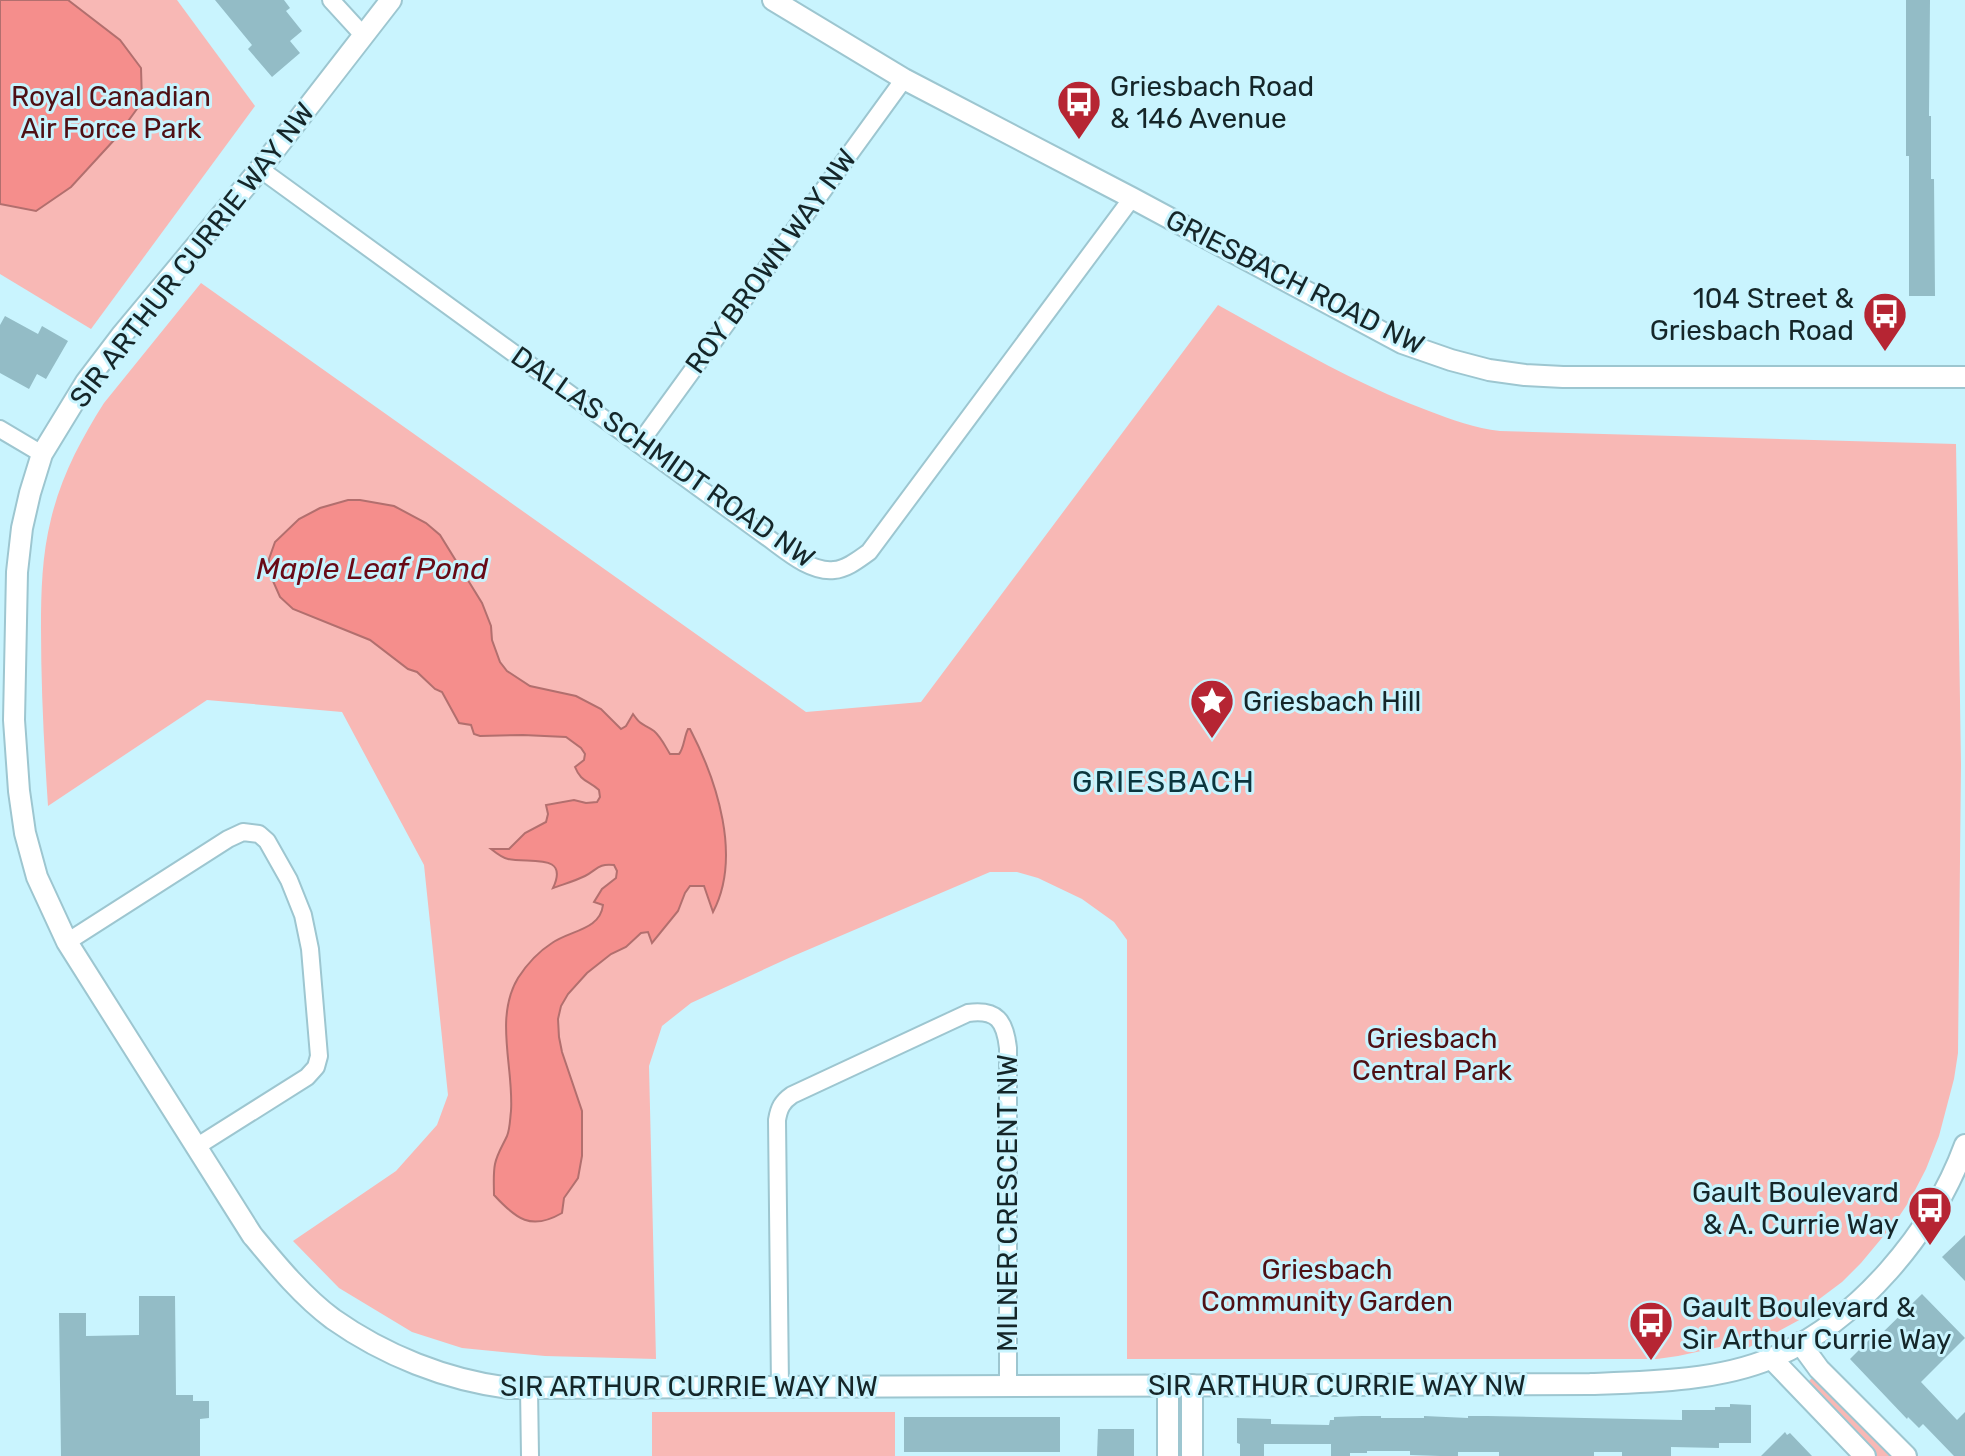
<svg xmlns="http://www.w3.org/2000/svg" width="1965" height="1456" viewBox="0 0 1965 1456" font-family="Rubik,sans-serif">
<style>
.green{fill:#f8b8b5}
.water{fill:#f58e8c;stroke:#b26f6e;stroke-width:2}
.building{fill:#93bcc6}
.lines{fill:none;stroke-linecap:round;stroke-linejoin:round}
.minor-casing{stroke:#9dc6d0;stroke-width:20}
.tertiary-casing{stroke:#9dc6d0;stroke-width:24}
.minor{stroke:#fff;stroke-width:16}
.tertiary{stroke:#fff;stroke-width:20}
.labels{text-anchor:middle;dominant-baseline:central;stroke-width:6;stroke-linejoin:round;paint-order:stroke}
.poi-label{font-size:28px;fill:#152629;stroke:#c9f4fe;text-anchor:start}
.park-label{font-size:28px;fill:#4f1014;stroke:#c9f4fe}
.street-label{font-size:28px;fill:#152629;stroke:#c9f4fe}
.water-label{font-size:30px;font-style:italic;fill:#680a16;stroke:#c9f4fe}
.neighbourhood-label{font-size:30px;letter-spacing:2px;fill:#0b353d;stroke:#c9f4fe}
</style>
<rect width="100%" height="100%" fill="#c9f4fe"/>
<g class="green">
<polygon points="0,0 177,0 255,106 91,329 0,274"/>
<path d="M 201,283 L 806,712 L 921,702 L 1218,305 C 1287,343 1355,384 1429,411 C 1452,420 1475,428 1500,431 L 1956,444 L 1961,765 L 1958,1053 L 1954,1079 L 1939,1136 L 1926,1169 L 1910,1200 L 1896,1221 L 1861,1263 L 1842,1282 L 1818,1300 L 1814,1312 L 1744,1350 L 1729,1345 L 1678,1356 L 1657,1359 L 1127,1359 L 1127,940 L 1114,922 L 1082,899 L 1038,878 L 1017,872 L 990,872 L 791,957 L 691,1003 L 662,1026 L 649,1066 L 656,1359 L 545,1356 L 462,1348 L 412,1332 L 339,1288 L 293,1241 L 396,1171 L 437,1125 L 448,1095 L 424,865 L 342,712 L 207,700 L 48,806 C 44,746 41,688 41,628 C 41,591 42,555 51,519 C 61,477 81,439 104,403 Z"/>
<polygon points="1813,1377 1891,1456 1875,1456 1805,1385"/>
<rect x="652" y="1412" width="243" height="44"/>
</g>
<g class="water">
<polygon points="0,0 68,0 120,40 141,68 142,102 115,139 71,187 36,211 0,204"/>
<path d="M 348,500 L 360,500 L 394,506 L 426,523 L 440,535 L 482,603 L 491,626 L 492,640 L 500,662 L 507,671 L 530,686 L 576,696 L 601,709 L 621,729 L 626,726 L 633,714 C 642,727 643,723 654,731 C 661,737 665,746 670,754 L 679,754 C 684,748 684,737 688,729 L 690,729 C 717,781 742,857 713,912 L 704,886 L 690,886 L 685,893 L 678,911 L 652,943 L 648,932 L 641,933 L 626,947 L 611,954 L 587,973 L 568,994 L 561,1006 L 558,1019 L 559,1037 L 562,1052 L 582,1111 L 582,1156 L 578,1178 L 564,1198 L 562,1213 C 531,1231 516,1219 494,1195 C 494,1185 493,1174 495,1164 C 497,1154 503,1145 507,1136 C 510,1129 510,1119 511,1111 C 514,1068 494,1018 518,978 C 527,964 538,952 552,943 C 571,930 600,930 603,905 L 594,902 L 602,889 L 616,878 L 617,871 L 614,865 C 598,863 597,870 585,876 C 575,881 564,884 553,888 C 570,852 528,864 508,859 C 502,858 496,853 491,849 L 509,849 L 525,833 L 546,822 L 548,814 L 546,805 L 574,800 L 586,803 L 597,802 L 600,797 L 599,790 C 588,780 581,782 575,767 L 584,760 L 585,754 L 581,748 L 566,737 L 523,735 L 480,736 L 474,734 L 471,725 L 459,723 L 442,692 L 435,689 L 417,672 L 408,669 L 370,640 L 293,609 L 280,597 L 269,572 L 269,559 L 275,542 L 299,519 L 320,508 Z"/>
</g>
<g class="building">
<polygon points="215,0 284,0 290,8 286,11 302,31 290,41 300,53 272,77 248,49 252,45"/>
<polygon points="1906,0 1930,0 1929,113 1929,116 1931,116 1931,179 1934,179 1935,296 1909,296 1909,156 1906,156"/>
<polygon points="5,316 38,334 42,326 68,341 46,379 37,374 29,389 0,373 0,325"/>
<polygon points="1965,1235 1965,1281 1942,1257"/>
<polygon points="1922,1294 1965,1338 1921,1382 1957,1420 1965,1412 1965,1456 1954,1456 1923,1424 1919,1428 1908,1417 1907,1419 1850,1359 1874,1335 1877,1338"/>
<polygon points="139,1296 175,1296 176,1395 193,1395 193,1401 209,1401 209,1418 200,1419 200,1456 61,1456 59,1313 86,1313 86,1336 139,1335"/>
<polygon points="1730,1404 1751,1405 1751,1443 1719,1443 1719,1448 1671,1447 1671,1456 1622,1456 1622,1452 1594,1452 1594,1456 1499,1456 1499,1452 1458,1452 1458,1456 1440,1456 1410,1455 1410,1451 1367,1451 1367,1453 1350,1453 1350,1456 1331,1456 1331,1444 1264,1444 1264,1456 1240,1456 1240,1444 1237,1443 1237,1418 1271,1419 1271,1424 1329,1425 1330,1420 1334,1420 1334,1417 1362,1416 1381,1416 1381,1418 1424,1418 1424,1416 1468,1418 1468,1416 1487,1416 1682,1420 1682,1410 1715,1410 1715,1407 1730,1407"/>
<rect x="904" y="1417" width="156" height="35"/>
<polygon points="1098,1429 1134,1429 1134,1456 1097,1456"/>
<polygon points="1785,1432 1787,1435 1790,1433 1812,1456 1761,1456"/>
</g>
<g class="lines">
<g class="minor-casing">
<g id="minor">
<polyline points="331,0 363,35"/>
<path d="M 260,169 L 764,535 C 783,548 809,573 834,570 C 847,569 859,559 869,552 L 1132,198"/>
<polyline points="0,429 42,454"/>
<polyline points="639,444 904,79"/>
<polyline points="67,942 228,839 243,832 259,834 267,841 289,880 303,915 310,949 319,1056 316,1067 307,1077 196,1147"/>
<path d="M 780,1387 L 777,1120 C 779,1108 782,1102 792,1095 L 968,1013 C 997,1009 1005,1021 1008,1048 L 1008,1386"/>
<polyline points="529,1388 530,1456"/>
</g>
</g>
<g class="tertiary-casing">
<g id="tertiary">
<path d="M 391,0 L 260,169 L 121,336 L 86,382 L 42,454 L 30,493 L 22,528 L 17,572 L 14,720 L 19,791 L 25,833 L 37,877 L 67,942 L 252,1235 C 276,1264 302,1296 333,1319 C 384,1355 446,1380 509,1388 L 1590,1384 C 1648,1382 1718,1381 1772,1358 C 1858,1322 1933,1232 1965,1145"/>
<polyline points="773,0 904,79 1132,198 1402,343 1451,360 1489,370 1525,375 1563,377 1965,377"/>
<polyline points="1800,1343 1819,1369 1906,1456"/>
<polyline points="1771,1358 1865,1456"/>
<polyline points="1168,1385 1168,1456"/>
<polyline points="1192,1385 1192,1456"/>
</g>
</g>
<use href="#minor" class="minor"/>
<use href="#tertiary" class="tertiary"/>
</g>
<defs>
<g id="bus-pin" transform="scale(2.3)"><path d="M0 17L-7.5 6A9.5 9.5 0 1 1 7.5 6Z" fill="#b62533" stroke="#c9f4fe"/><path d="M-5-6H5V4H4V6H2V4H-2V6H-4V4H-5ZM-3.5-4V0h7V-4ZM-3.5 1.2v1.5H-2V1.2ZM2 1.2v1.5H3.5V1.2Z" fill="#fff"/></g>
<g id="sight-pin" transform="scale(2.3)"><path d="M0 17L-7.5 6A9.5 9.5 0 1 1 7.5 6Z" fill="#b62533" stroke="#c9f4fe"/><path d="M0-6L1.8-2.2L6-1.7L2.9 1.2L3.7 5.4L0 3.3L-3.7 5.4L-2.9 1.2L-6-1.7L-1.8-2.2Z" fill="#fff"/></g>
</defs>
<g fill-rule="evenodd">
<use href="#bus-pin" x="1079" y="102"/>
<use href="#bus-pin" x="1885" y="314"/>
<use href="#sight-pin" x="1212" y="701"/>
<use href="#bus-pin" x="1930" y="1208"/>
<use href="#bus-pin" x="1651" y="1323"/>
</g>
<g class="labels">
<g class="poi-label">
<text x="1110" y="86">Griesbach Road<tspan x="1110" dy="32">&amp; 146 Avenue</tspan></text>
<text x="1854" y="298" text-anchor="end">104 Street &amp;<tspan x="1854" dy="32">Griesbach Road</tspan></text>
<text x="1243" y="701">Griesbach Hill</text>
<text x="1899" y="1192" text-anchor="end">Gault Boulevard<tspan x="1899" dy="32">&amp; A. Currie Way</tspan></text>
<text x="1682" y="1307">Gault Boulevard &amp;<tspan x="1682" dy="32">Sir Arthur Currie Way</tspan></text>
</g>
<g class="park-label">
<text x="111" y="96">Royal Canadian<tspan x="111" dy="32">Air Force Park</tspan></text>
<text x="1432" y="1038">Griesbach<tspan x="1432" dy="32">Central Park</tspan></text>
<text x="1327" y="1269">Griesbach<tspan x="1327" dy="32">Community Garden</tspan></text>
</g>
<g class="street-label">
<text transform="translate(192 255) rotate(-52)">SIR ARTHUR CURRIE WAY NW</text>
<text transform="translate(771 261) rotate(-54)">ROY BROWN WAY NW</text>
<text transform="translate(1295 282) rotate(27)">GRIESBACH ROAD NW</text>
<text transform="translate(663 457) rotate(35)">DALLAS SCHMIDT ROAD NW</text>
<text transform="translate(1007 1203) rotate(-90)">MILNER CRESCENT NW</text>
<text x="1337" y="1385">SIR ARTHUR CURRIE WAY NW</text>
<text x="689" y="1386">SIR ARTHUR CURRIE WAY NW</text>
</g>
<g class="water-label">
<text x="372" y="569">Maple Leaf Pond</text>
</g>
<g class="neighbourhood-label">
<text x="1164" y="782">GRIESBACH</text>
</g>
</g>
</svg>
